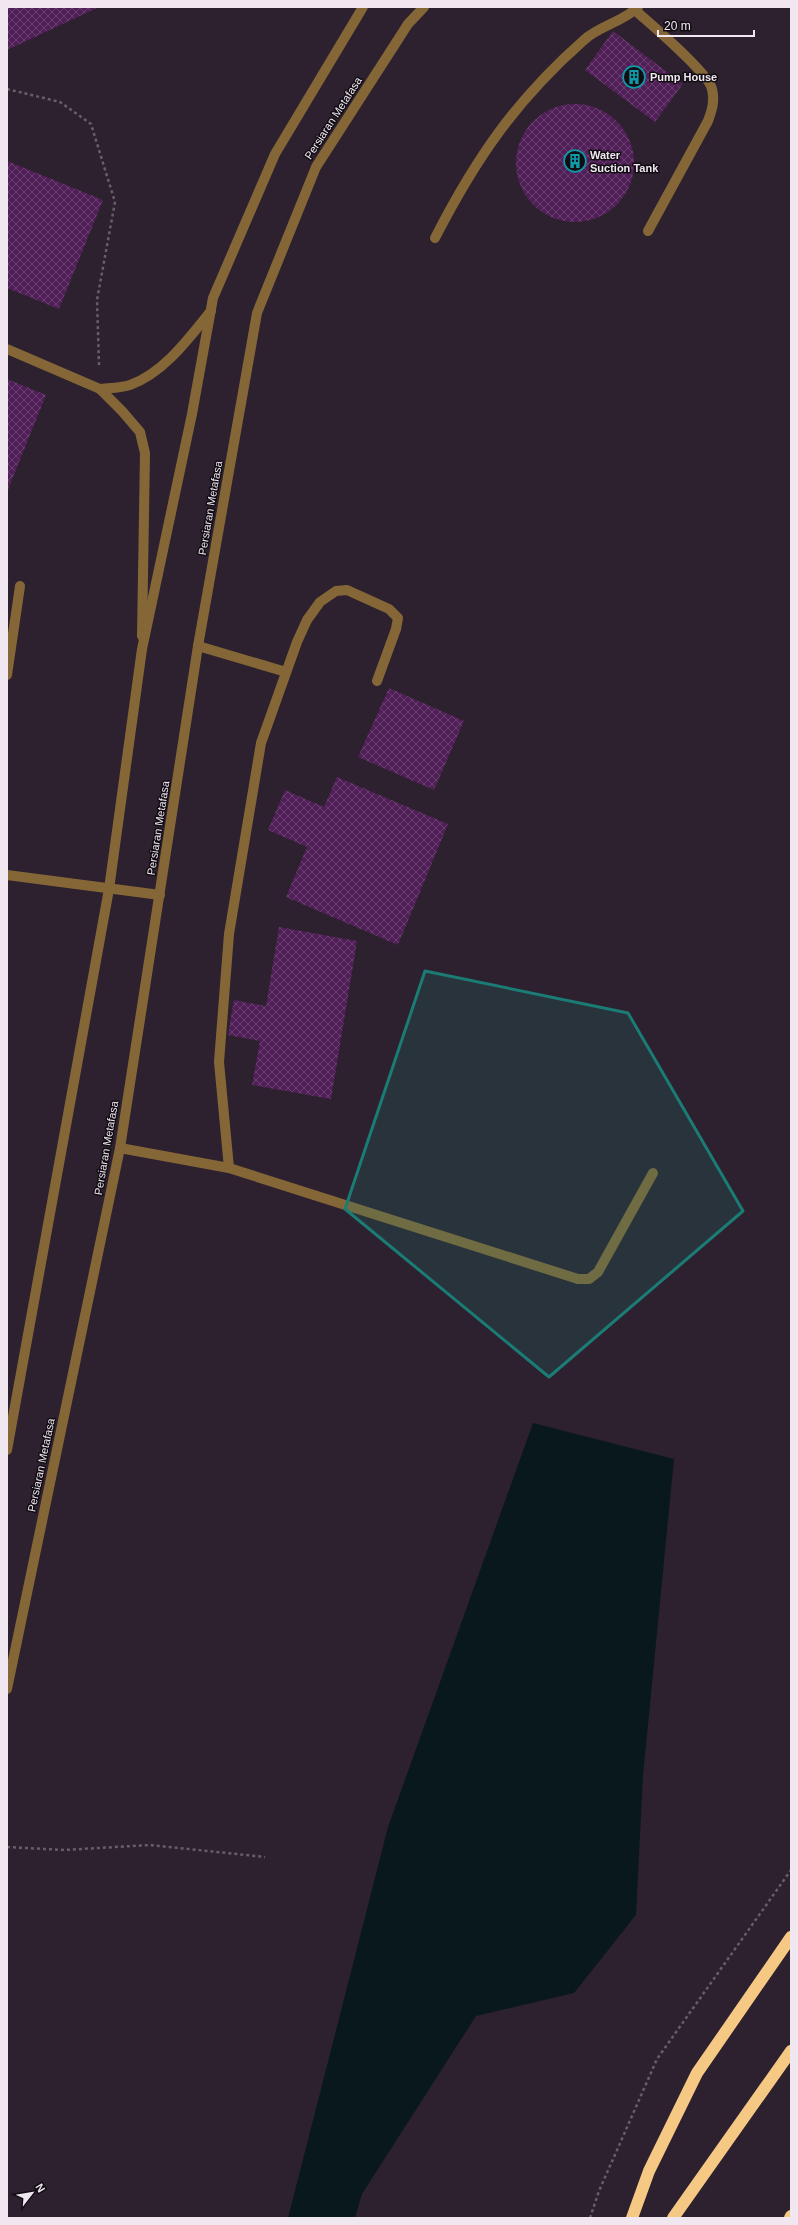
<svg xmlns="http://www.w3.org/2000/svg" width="798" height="2225" viewBox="0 0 798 2225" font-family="Arial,sans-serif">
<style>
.water{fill:#09191b}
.building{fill:url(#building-cross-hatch)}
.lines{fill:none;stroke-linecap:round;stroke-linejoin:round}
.path{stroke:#695d6a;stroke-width:2.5;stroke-dasharray:3 3;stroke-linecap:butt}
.service{stroke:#856737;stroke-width:10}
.minor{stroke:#856737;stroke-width:10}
.tertiary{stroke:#856737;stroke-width:10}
.motorway{stroke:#f5c983;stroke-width:12}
.marked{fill:#1a7c75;fill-opacity:0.2;stroke:#1a7c75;stroke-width:3;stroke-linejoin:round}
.labels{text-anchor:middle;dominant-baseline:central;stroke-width:3;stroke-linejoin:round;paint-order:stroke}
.poi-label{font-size:11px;font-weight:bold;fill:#f0e7f1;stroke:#120d13;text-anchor:start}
.street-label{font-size:11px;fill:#f0e7f1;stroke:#120d13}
</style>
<defs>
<pattern id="building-cross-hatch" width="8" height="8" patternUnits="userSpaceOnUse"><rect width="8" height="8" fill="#511f57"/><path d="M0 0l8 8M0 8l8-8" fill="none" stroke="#6a4070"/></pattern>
</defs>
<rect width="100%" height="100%" fill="#2e212f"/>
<polygon class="water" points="533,1423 674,1459 643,1776 636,1915 574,1993 476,2016 362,2194 355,2218 288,2218 388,1827"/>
<g class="building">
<polygon points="7,7 99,7 7,50"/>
<polygon points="613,31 683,84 655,122 585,70"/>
<circle cx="575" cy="163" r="59"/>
<polygon points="7,161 103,200 59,309 7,288"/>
<polygon points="7,379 46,395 7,492"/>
<polygon points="389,688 464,721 434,790 358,757"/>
<polygon points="337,777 448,824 398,945 286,897 307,847 268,830 285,790 324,807"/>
<polygon points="279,927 357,941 331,1099 252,1085 260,1041 228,1035 234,1000 266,1006"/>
</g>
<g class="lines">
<g class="path">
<polyline points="7,89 60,102 91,124 115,202 97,300 99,365"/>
<polyline points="7,1847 64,1850 150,1845 265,1857"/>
<polyline points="590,2218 599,2191 657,2059 791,1870"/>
</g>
<g class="service">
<path d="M 635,10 C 650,24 708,72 712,89 C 715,101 712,110 708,121 L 648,231"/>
<path d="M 435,238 C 476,158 516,100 584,40 C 599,26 623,22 638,7"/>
<polyline points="198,646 286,672"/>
<polyline points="120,1148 229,1168 578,1279 589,1279 598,1272 653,1173"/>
<polyline points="229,1168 219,1062 229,934 261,743 297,642 307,620 320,602 336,591 347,590 389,609 398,618 396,629 377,681"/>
</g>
<g class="minor">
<polyline points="7,349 100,389 122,411 140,432 145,453 142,636"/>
<path d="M 100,389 C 109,388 121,388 130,385 C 164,373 190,337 211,311"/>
<polyline points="7,675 20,586"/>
<polyline points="7,875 160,895"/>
</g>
<g class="tertiary">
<polyline points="7,1450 109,889 142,649 192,414 213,298 275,154 363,7"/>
<polyline points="7,1689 120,1148 198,646 257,313 316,167 408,24 424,7"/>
</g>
<g class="motorway">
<polyline points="632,2218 649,2171 697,2073 791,1937"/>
<polyline points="673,2218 791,2051"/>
<polyline points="790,2218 791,2216"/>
</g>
</g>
<path class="marked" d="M 425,971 L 628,1013 L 743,1211 L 549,1377 L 345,1209 Z"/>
<defs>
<g id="building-ring" transform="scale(1.15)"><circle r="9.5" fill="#120d13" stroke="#0f9aa8" stroke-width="1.5"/><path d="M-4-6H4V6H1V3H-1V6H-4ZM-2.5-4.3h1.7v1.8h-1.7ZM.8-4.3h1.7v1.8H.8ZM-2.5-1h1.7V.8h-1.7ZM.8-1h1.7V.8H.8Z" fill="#0f9aa8"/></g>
</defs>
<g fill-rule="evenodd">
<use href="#building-ring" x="634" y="77"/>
<use href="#building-ring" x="575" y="161"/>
</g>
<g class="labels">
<g class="poi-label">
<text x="650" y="77">Pump House</text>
<text x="590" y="155">Water<tspan x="590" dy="13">Suction Tank</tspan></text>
</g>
<g class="street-label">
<text transform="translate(333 118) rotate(-57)">Persiaran Metafasa</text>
<text transform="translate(210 508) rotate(-80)">Persiaran Metafasa</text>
<text transform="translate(158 828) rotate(-81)">Persiaran Metafasa</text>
<text transform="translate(106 1148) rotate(-80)">Persiaran Metafasa</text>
<text transform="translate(41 1465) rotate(-78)">Persiaran Metafasa</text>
</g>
</g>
<rect width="798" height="2225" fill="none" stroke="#f0e7f1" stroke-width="16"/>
<g transform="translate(32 2193) rotate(59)" stroke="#120d13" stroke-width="3" paint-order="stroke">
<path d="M0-3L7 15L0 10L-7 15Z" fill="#f0e7f1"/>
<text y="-6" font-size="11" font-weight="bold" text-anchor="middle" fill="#f0e7f1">N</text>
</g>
<path d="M658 30v6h96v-6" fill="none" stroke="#f0e7f1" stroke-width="2"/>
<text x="664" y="30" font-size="12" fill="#f0e7f1" stroke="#120d13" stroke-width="3" paint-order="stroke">20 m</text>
</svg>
